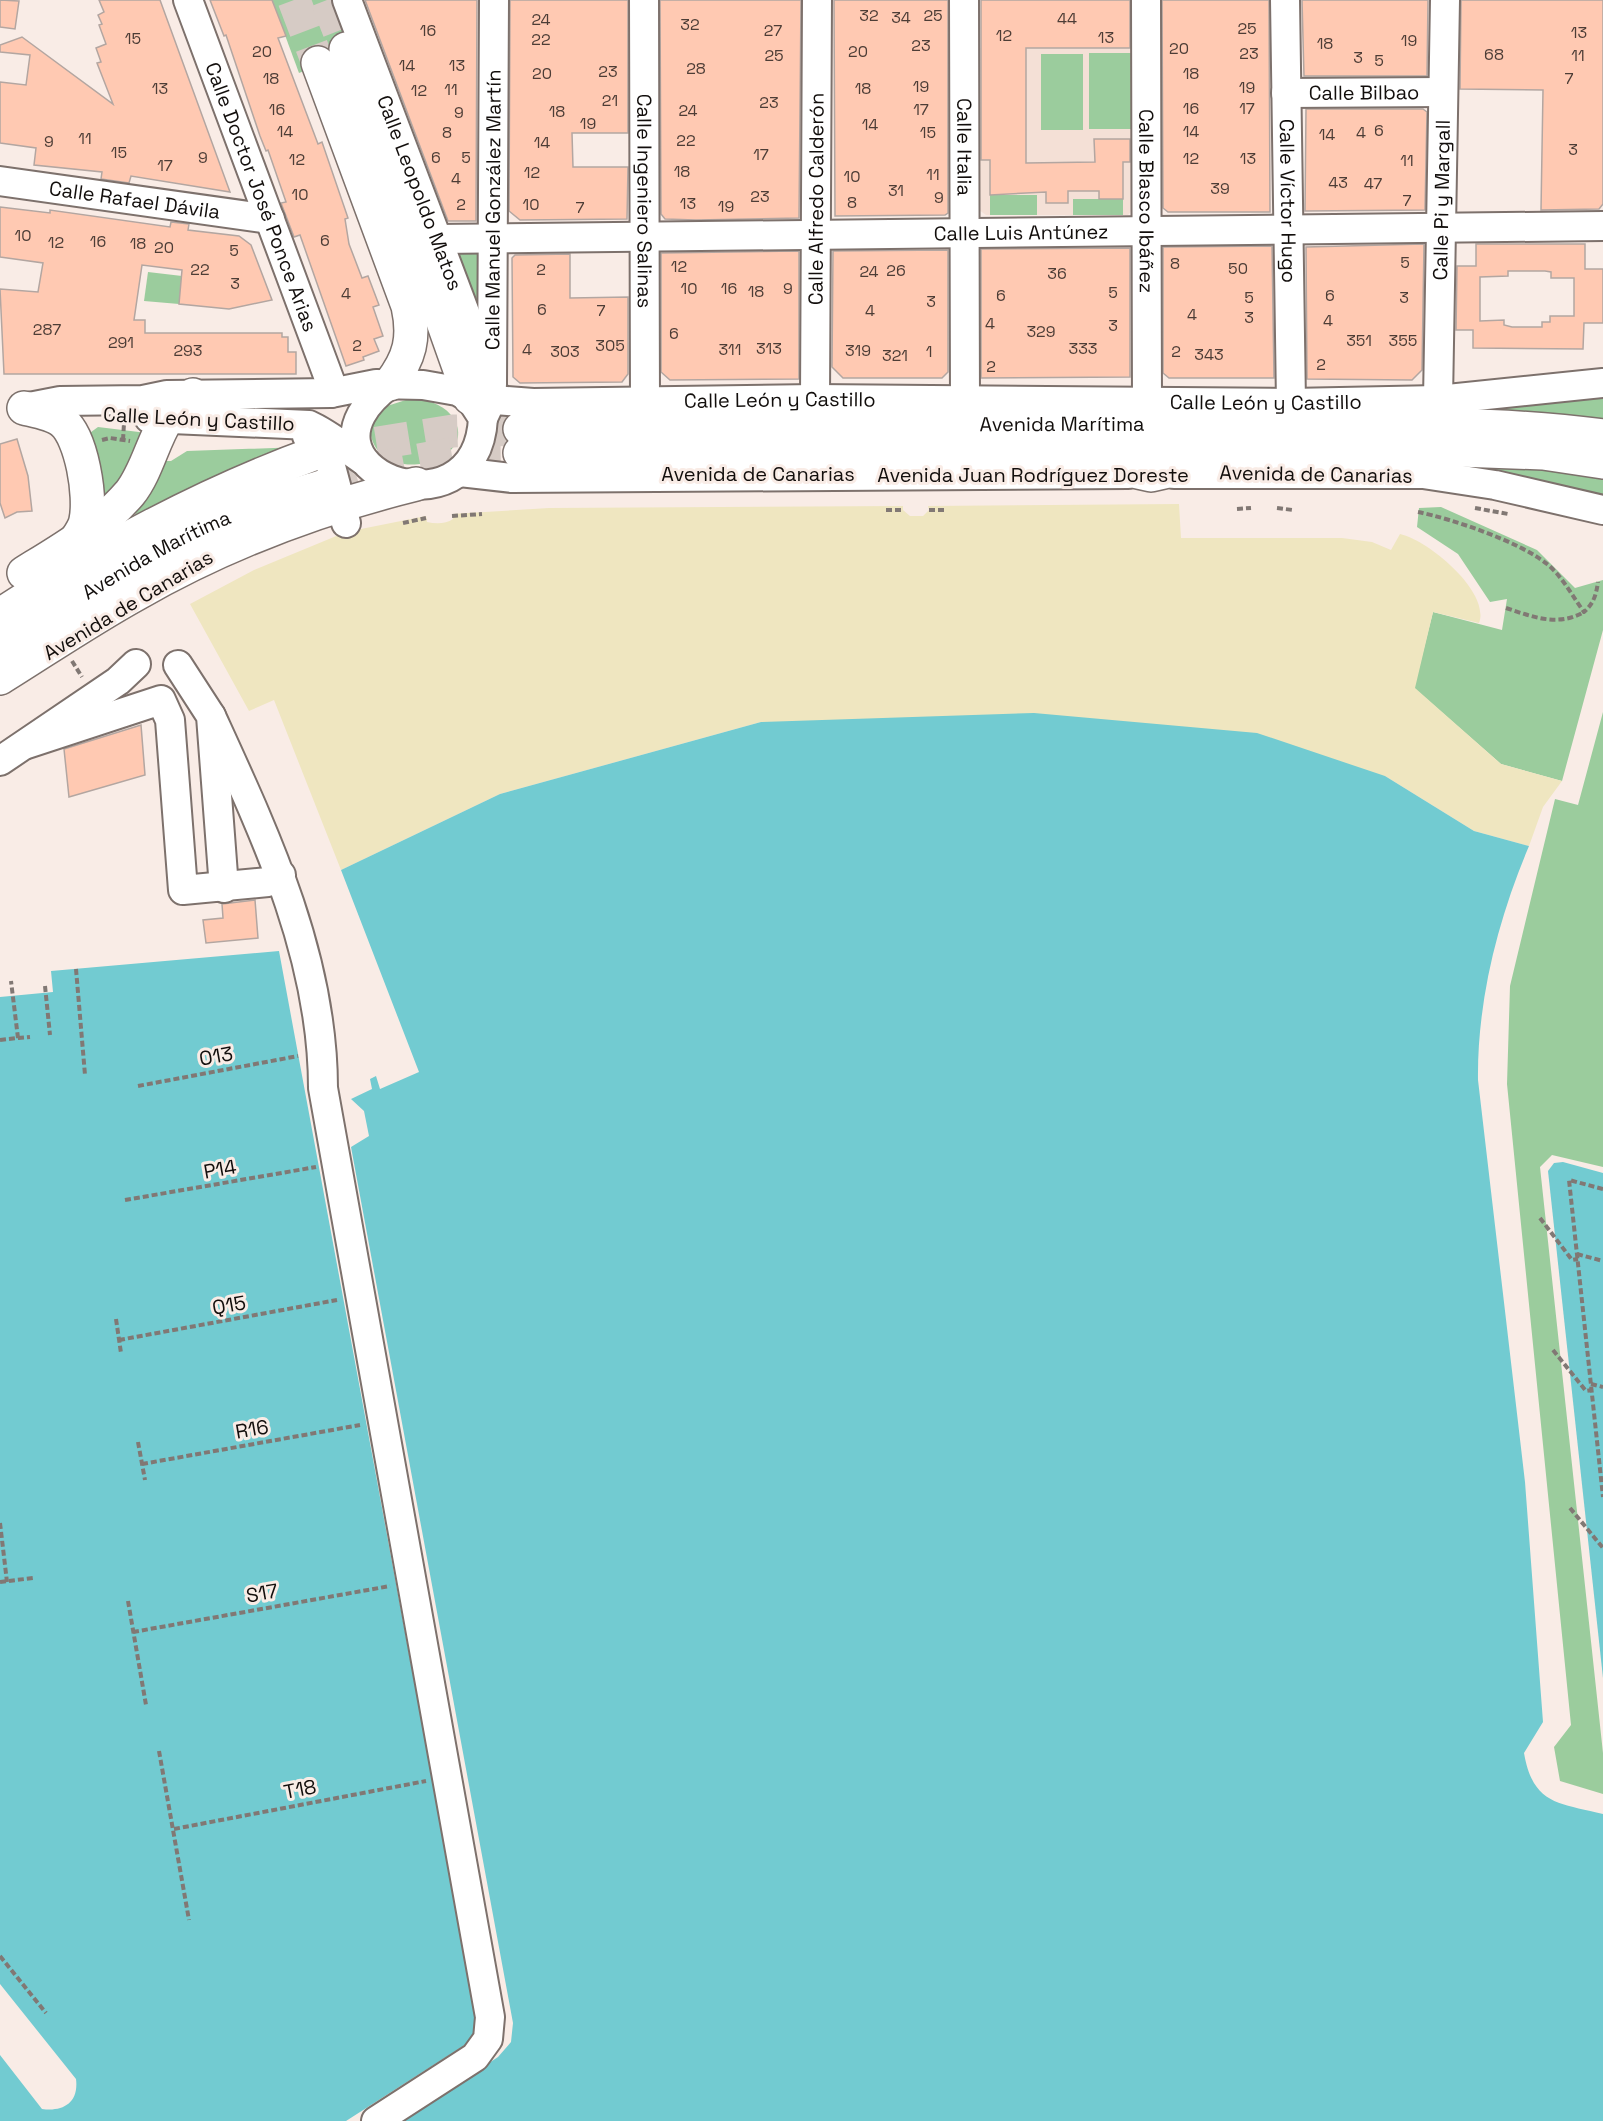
<svg xmlns="http://www.w3.org/2000/svg" width="1603" height="2121" viewBox="0 0 1603 2121" font-family="'Space Grotesk',sans-serif">
<style>
.built{fill:#f4e0d6}
.green{fill:#9bcc9d}
.sand{fill:#efe6c0}
.water{fill:#72cbd1}
.building{fill:#ffc9b2;stroke:#b3a6a1;stroke-width:1.5;fill-rule:evenodd}
.lines{fill:none;stroke-linecap:round;stroke-linejoin:round}
.highway-tunnel{stroke:#d6cbc5;stroke-width:33;stroke-dasharray:33 16;stroke-linecap:butt}
.minor-casing{stroke:#7d716c;stroke-width:32}
.highway-casing{stroke:#7d716c;stroke-width:36}
.path{stroke:#817874;stroke-width:4;stroke-dasharray:6 3;stroke-linecap:butt}
.minor{stroke:#fff;stroke-width:28}
.highway{stroke:#fff;stroke-width:33}
.labels{text-anchor:middle;dominant-baseline:central;stroke-width:6;stroke-linejoin:round;paint-order:stroke}
.number-label{font-size:16px;fill:#4d3d36}
.street-label{font-size:20px;fill:#120e0c;stroke:#f9ece6}
</style>
<rect width="100%" height="100%" fill="#f9ece6"/>
<polygon class="built" points="979,48 1135,48 1134,208 1128,215 986,215 979,210"/>
<g class="green">
<polygon points="272,0 338,0 357,50 299,73"/>
<rect x="1089" y="53" width="42" height="76"/>
<rect x="1041" y="54" width="42" height="76"/>
<rect x="990" y="195" width="47" height="20"/>
<rect x="1073" y="199" width="50" height="16"/>
<polygon points="482,246 484,325 455,253"/>
<polygon points="148,272 182,276 179,304 144,301"/>
<polygon points="1603,397 1603,425 1334,408"/>
<path d="M 409,399 C 425,399 441,403 451,415 C 488,463 370,492 370,426 L 387,406 Z"/>
<polygon points="98,427 147,433 148,435 102,509 87,435"/>
<polygon points="301,447 134,517 160,461 171,461 187,451"/>
<polygon points="1460,461 1603,472 1603,498 1334,463"/>
<polygon points="1441,507 1537,550 1575,588 1603,580 1603,630 1562,781 1501,764 1414,688 1433,612 1502,630 1507,599 1490,602 1458,554 1417,527 1419,508"/>
<polygon points="1603,712 1603,1167 1552,1155 1540,1167 1603,1753 1603,1794 1560,1781 1554,1747 1571,1725 1507,1084 1510,986 1555,799 1578,805"/>
</g>
<path class="sand" d="M 1179,504 L 1181,538 L 1342,538 L 1372,542 L 1391,550 L 1400,534 C 1428,540 1491,592 1479,623 L 1433,612 L 1415,688 L 1501,764 L 1562,781 L 1543,807 L 1529,846 L 1474,831 L 1385,776 L 761,722 L 500,794 L 341,870 L 274,700 L 249,711 L 190,604 L 254,570 L 346,532 L 426,516 L 427,522 C 436,524 446,524 453,519 L 452,514 L 549,508 L 903,506 L 903,510 L 910,516 L 923,516 L 929,510 L 928,506 Z"/>
<g class="water">
<path d="M 1034,713 L 1257,733 L 1385,776 L 1474,831 L 1529,846 C 1498,919 1477,1001 1478,1080 L 1525,1482 L 1543,1722 L 1524,1753 C 1533,1805 1559,1803 1603,1814 L 1603,2121 L 402,2121 L 498,2057 L 511,2042 L 513,2023 L 351,1147 L 369,1136 L 364,1111 L 351,1099 L 372,1089 L 370,1079 L 376,1076 L 380,1089 L 419,1072 L 341,870 L 500,794 L 761,722 Z"/>
<path d="M 279,951 L 478,2027 L 474,2039 L 346,2121 L 0,2121 L 0,2055 L 42,2109 C 63,2112 79,2103 76,2079 L 0,1984 L 0,997 L 53,992 L 51,971 Z"/>
<polygon points="1563,1162 1603,1173 1603,1678 1548,1171 1554,1163"/>
</g>
<g class="building">
<polygon points="0,0 19,1 15,29 0,27"/>
<polygon points="99,0 160,0 230,192 131,176 129,183 101,179 102,172 34,165 36,148 0,143 0,82 26,85 30,55 0,52 0,45 22,37 113,104 97,63 101,62 96,48 106,44 99,25 102,24 98,15 104,12"/>
<polygon points="210,0 272,0 286,36 278,38 318,144 322,142 348,218 345,219 349,244 362,278 368,276 379,305 373,307 383,336 374,339 379,351 363,357 364,360 346,366 300,235 294,237 281,203 286,202 268,150 266,151 260,136 226,35 224,36"/>
<polygon points="365,0 477,0 476,221 448,221"/>
<polygon points="510,0 628,0 628,133 572,133 573,167 628,167 627,219 520,220 509,211"/>
<polygon points="660,0 801,0 799,218 696,220 665,219 661,214"/>
<polygon points="834,0 948,0 948,213 945,215 835,216"/>
<polygon points="981,0 1130,0 1130,48 1026,48 1026,163 1095,162 1094,139 1130,139 1130,162 1123,162 1123,199 1099,199 1099,191 1068,191 1068,203 1046,203 1046,192 990,195 990,160 981,160"/>
<polygon points="1162,0 1269,0 1270,212 1168,212 1163,208"/>
<polygon points="1302,0 1428,0 1427,76 1304,76"/>
<polygon points="1461,0 1603,0 1603,204 1599,209 1541,210 1543,90 1460,89"/>
<polygon points="1423,109 1427,112 1425,210 1305,211 1306,109"/>
<polygon points="0,207 50,213 50,210 170,227 171,222 189,224 188,230 239,236 251,245 272,300 229,309 179,304 182,270 142,265 134,320 145,320 145,333 282,333 282,337 288,337 288,352 296,352 296,374 4,374 0,289 38,292 43,263 0,257"/>
<polygon points="1424,244 1422,370 1412,380 1307,379 1306,247"/>
<path d="M 1476,244 L 1585,244 L 1585,269 L 1603,269 L 1603,323 L 1584,323 L 1583,349 L 1473,348 L 1473,330 L 1456,330 L 1457,266 L 1476,266 ZM 1508,271 L 1545,271 L 1551,272 L 1551,278 L 1574,278 L 1574,316 L 1550,316 L 1550,322 L 1542,322 L 1542,327 L 1512,327 L 1504,325 L 1504,320 L 1480,321 L 1480,277 L 1508,276 Z"/>
<polygon points="1272,246 1274,378 1169,378 1163,373 1163,247"/>
<polygon points="1130,248 1130,377 981,378 981,249"/>
<polygon points="948,250 948,372 942,378 843,378 832,367 833,251"/>
<polygon points="799,251 799,379 670,380 661,372 661,253"/>
<polygon points="570,254 570,298 628,297 628,374 622,382 520,383 513,377 512,258 515,255"/>
<polygon points="17,439 28,476 32,511 17,512 5,518 0,503 0,444"/>
<polygon points="141,725 145,775 69,797 64,749"/>
<polygon points="255,900 258,938 206,943 203,920 223,918 222,904"/>
</g>
<g class="lines">
<g class="highway-tunnel">
<polyline points="294,0 318,63"/>
<polyline points="327,0 346,49"/>
<polyline points="328,451 453,431 520,429"/>
<polyline points="325,486 382,467 452,454 520,453"/>
</g>
<g class="minor-casing">
<g id="minor">
<path id="s1" d="M 188,0 L 330,381 L 331,393"/>
<path id="s2" d="M 347,0 L 487,371"/>
<path id="s3" d="M 644,0 L 645,402"/>
<path id="s4" d="M 964,0 L 965,402"/>
<path id="s5" d="M 1146,0 L 1147,402"/>
<path id="s6" d="M 1285,0 L 1291,403"/>
<path id="s7" d="M 1286,93 L 1443,92"/>
<path id="s8" d="M 0,181 L 270,219"/>
<path id="s9" d="M 437,239 L 1603,226"/>
<path id="s10" d="M 470,398 L 533,403 L 815,399 L 1291,403 L 1438,400 L 1603,383"/>
<path id="s11" d="M 815,399 L 817,0"/>
<path id="s12" d="M 1438,400 L 1445,0"/>
<path d="M 24,408 L 60,401 L 143,400 L 167,395 L 331,393 L 376,384 L 423,385 L 457,391 L 470,398 L 483,418 C 477,544 277,468 390,384"/>
<path d="M 149,418 L 309,425 C 329,434 345,448 363,460"/>
<path id="s13" d="M 483,418 L 491,401 L 492,384 L 494,0"/>
<polyline points="307,436 321,442 328,455 346,523"/>
<polyline points="460,472 512,478 1128,474"/>
<polyline points="1174,474 1423,474 1495,485 1603,510"/>
<polyline points="178,665 211,716 224,888"/>
<path d="M 211,716 C 265,834 323,956 323,1088 L 490,2017 L 488,2039 L 475,2057 L 376,2121"/>
<polyline points="27,744 161,700 170,720 183,890 268,882 281,875"/>
<polyline points="0,761 118,681 136,664"/>
</g>
</g>
<g class="highway-casing">
<g id="highway">
<polyline points="346,49 470,398"/>
<path d="M 318,63 L 408,306 C 415,338 410,358 390,384"/>
<path d="M 24,408 C 36,411 54,414 63,422 C 82,438 91,496 86,520 C 85,527 80,534 76,540"/>
<path id="s14" d="M 520,429 C 750,426 981,423 1211,424 C 1342,425 1473,419 1603,436"/>
<polyline points="520,453 1459,450 1543,453 1603,462"/>
<polyline points="1101,464 1151,475 1200,464"/>
<path d="M 24,573 C 63,549 100,528 130,493 C 154,463 156,411 193,395"/>
<path d="M 0,615 C 101,550 203,494 316,453"/>
<path id="s15" d="M 0,649 C 66,606 133,560 204,527 C 243,509 285,498 325,486"/>
<path d="M 0,678 C 45,650 89,620 136,594 C 223,544 319,508 416,484"/>
</g>
</g>
<g class="path">
<polyline points="102,440 110,438 130,441"/>
<polyline points="123,440 124,423"/>
<polyline points="1277,508 1293,510"/>
<polyline points="1475,508 1508,514"/>
<polyline points="1237,509 1251,508"/>
<polyline points="886,510 903,510"/>
<polyline points="929,510 944,510"/>
<path d="M 1418,512 C 1453,519 1520,542 1547,564 C 1562,576 1573,597 1584,612 C 1594,603 1596,595 1598,582"/>
<polyline points="452,516 482,514"/>
<polyline points="403,523 426,518"/>
<path d="M 1506,608 C 1533,617 1558,627 1584,612"/>
<polyline points="72,661 82,677"/>
<polyline points="76,969 85,1075"/>
<polyline points="45,986 50,1035"/>
<polyline points="18,1038 30,1037"/>
<polyline points="0,1040 18,1038 11,981"/>
<polyline points="138,1086 298,1056"/>
<polyline points="1603,1189 1569,1180 1603,1497"/>
<polyline points="125,1200 316,1167"/>
<polyline points="1540,1218 1572,1260 1578,1259"/>
<polyline points="1577,1254 1603,1261"/>
<polyline points="116,1319 121,1353"/>
<polyline points="119,1340 337,1300"/>
<polyline points="1553,1350 1586,1391 1592,1390"/>
<polyline points="1591,1384 1603,1387"/>
<polyline points="138,1442 145,1480"/>
<polyline points="142,1464 360,1425"/>
<polyline points="1570,1508 1603,1548"/>
<polyline points="0,1523 7,1582"/>
<polyline points="0,1582 33,1578"/>
<polyline points="128,1601 146,1705"/>
<polyline points="133,1632 390,1586"/>
<polyline points="159,1751 189,1920"/>
<polyline points="174,1829 426,1781"/>
<polyline points="0,1956 46,2013"/>
</g>
<use href="#minor" class="minor"/>
<use href="#highway" class="highway"/>
</g>
<g class="labels">
<g class="number-label">
<text x="869" y="15">32</text>
<text x="933" y="15">25</text>
<text x="901" y="17">34</text>
<text x="1067" y="18">44</text>
<text x="541" y="19">24</text>
<text x="690" y="24">32</text>
<text x="1247" y="28">25</text>
<text x="428" y="30">16</text>
<text x="773" y="30">27</text>
<text x="1579" y="32">13</text>
<text x="1004" y="35">12</text>
<text x="1106" y="37">13</text>
<text x="133" y="38">15</text>
<text x="541" y="39">22</text>
<text x="1409" y="40">19</text>
<text x="1325" y="43">18</text>
<text x="921" y="45">23</text>
<text x="1179" y="48">20</text>
<text x="262" y="51">20</text>
<text x="858" y="51">20</text>
<text x="1249" y="53">23</text>
<text x="1494" y="54">68</text>
<text x="774" y="55">25</text>
<text x="1578" y="55">11</text>
<text x="1358" y="57">3</text>
<text x="1379" y="60">5</text>
<text x="407" y="65">14</text>
<text x="457" y="65">13</text>
<text x="696" y="68">28</text>
<text x="608" y="71">23</text>
<text x="542" y="73">20</text>
<text x="1191" y="73">18</text>
<text x="271" y="78">18</text>
<text x="1569" y="78">7</text>
<text x="921" y="86">19</text>
<text x="1247" y="87">19</text>
<text x="160" y="88">13</text>
<text x="863" y="88">18</text>
<text x="451" y="89">11</text>
<text x="419" y="90">12</text>
<text x="610" y="100">21</text>
<text x="769" y="102">23</text>
<text x="1191" y="108">16</text>
<text x="1247" y="108">17</text>
<text x="277" y="109">16</text>
<text x="921" y="109">17</text>
<text x="688" y="110">24</text>
<text x="557" y="111">18</text>
<text x="459" y="112">9</text>
<text x="588" y="123">19</text>
<text x="870" y="124">14</text>
<text x="1379" y="130">6</text>
<text x="285" y="131">14</text>
<text x="1191" y="131">14</text>
<text x="447" y="132">8</text>
<text x="928" y="132">15</text>
<text x="1361" y="132">4</text>
<text x="1327" y="134">14</text>
<text x="85" y="138">11</text>
<text x="686" y="140">22</text>
<text x="49" y="141">9</text>
<text x="542" y="142">14</text>
<text x="1573" y="149">3</text>
<text x="119" y="152">15</text>
<text x="761" y="154">17</text>
<text x="203" y="157">9</text>
<text x="436" y="157">6</text>
<text x="466" y="157">5</text>
<text x="1191" y="158">12</text>
<text x="1248" y="158">13</text>
<text x="297" y="159">12</text>
<text x="1407" y="160">11</text>
<text x="165" y="165">17</text>
<text x="682" y="171">18</text>
<text x="532" y="172">12</text>
<text x="933" y="174">11</text>
<text x="852" y="176">10</text>
<text x="456" y="178">4</text>
<text x="1338" y="182">43</text>
<text x="1373" y="183">47</text>
<text x="1220" y="188">39</text>
<text x="896" y="190">31</text>
<text x="300" y="194">10</text>
<text x="760" y="196">23</text>
<text x="939" y="197">9</text>
<text x="1407" y="200">7</text>
<text x="852" y="202">8</text>
<text x="688" y="203">13</text>
<text x="461" y="204">2</text>
<text x="531" y="204">10</text>
<text x="726" y="206">19</text>
<text x="580" y="207">7</text>
<text x="23" y="235">10</text>
<text x="325" y="240">6</text>
<text x="98" y="241">16</text>
<text x="56" y="242">12</text>
<text x="138" y="243">18</text>
<text x="164" y="247">20</text>
<text x="234" y="250">5</text>
<text x="1405" y="262">5</text>
<text x="1175" y="263">8</text>
<text x="679" y="266">12</text>
<text x="1238" y="268">50</text>
<text x="200" y="269">22</text>
<text x="541" y="269">2</text>
<text x="896" y="270">26</text>
<text x="869" y="271">24</text>
<text x="1057" y="273">36</text>
<text x="235" y="283">3</text>
<text x="689" y="288">10</text>
<text x="729" y="288">16</text>
<text x="788" y="288">9</text>
<text x="756" y="291">18</text>
<text x="1113" y="292">5</text>
<text x="346" y="293">4</text>
<text x="1001" y="295">6</text>
<text x="1330" y="295">6</text>
<text x="1249" y="297">5</text>
<text x="1404" y="297">3</text>
<text x="931" y="301">3</text>
<text x="542" y="309">6</text>
<text x="601" y="310">7</text>
<text x="870" y="310">4</text>
<text x="1192" y="314">4</text>
<text x="1249" y="317">3</text>
<text x="1328" y="320">4</text>
<text x="990" y="323">4</text>
<text x="1113" y="325">3</text>
<text x="47" y="329">287</text>
<text x="1041" y="331">329</text>
<text x="674" y="333">6</text>
<text x="1359" y="340">351</text>
<text x="1403" y="340">355</text>
<text x="121" y="342">291</text>
<text x="357" y="345">2</text>
<text x="610" y="345">305</text>
<text x="769" y="348">313</text>
<text x="1083" y="348">333</text>
<text x="527" y="349">4</text>
<text x="730" y="349">311</text>
<text x="188" y="350">293</text>
<text x="858" y="350">319</text>
<text x="565" y="351">303</text>
<text x="929" y="351">1</text>
<text x="1176" y="351">2</text>
<text x="1209" y="354">343</text>
<text x="895" y="355">321</text>
<text x="1321" y="364">2</text>
<text x="991" y="366">2</text>
</g>
<g class="street-label">
<text stroke="none"><textPath href="#s7" startOffset="78">Calle Bilbao</textPath></text>
<text stroke="none"><textPath href="#s4" startOffset="147">Calle Italia</textPath></text>
<text stroke="none"><textPath href="#s2" startOffset="206">Calle Leopoldo Matos</textPath></text>
<text stroke="none"><textPath href="#s1" startOffset="210">Calle Doctor José Ponce Arias</textPath></text>
<text stroke="none"><textPath href="#s8" startOffset="136">Calle Rafael Dávila</textPath></text>
<text stroke="none"><textPath href="#s11" startOffset="200">Calle Alfredo Calderón</textPath></text>
<text stroke="none"><textPath href="#s12" startOffset="200">Calle Pi y Margall</textPath></text>
<text stroke="none"><textPath href="#s3" startOffset="201">Calle Ingeniero Salinas</textPath></text>
<text stroke="none"><textPath href="#s5" startOffset="201">Calle Blasco Ibáñez</textPath></text>
<text stroke="none"><textPath href="#s6" startOffset="201">Calle Víctor Hugo</textPath></text>
<text stroke="none"><textPath href="#s13" startOffset="210">Calle Manuel González Martín</textPath></text>
<text stroke="none"><textPath href="#s9" startOffset="584">Calle Luis Antúnez</textPath></text>
<text stroke="none"><textPath href="#s10" startOffset="310">Calle León y Castillo</textPath></text>
<text stroke="none"><textPath href="#s10" startOffset="796">Calle León y Castillo</textPath></text>
<text transform="translate(199 419) rotate(3)">Calle León y Castillo</text>
<text stroke="none"><textPath href="#s14" startOffset="542">Avenida Marítima</textPath></text>
<text x="758" y="474">Avenida de Canarias</text>
<text transform="translate(1316 474) rotate(1)">Avenida de Canarias</text>
<text x="1033" y="475">Avenida Juan Rodríguez Doreste</text>
<text stroke="none"><textPath href="#s15" startOffset="183">Avenida Marítima</textPath></text>
<text transform="translate(128 605) rotate(-31)">Avenida de Canarias</text>
<text transform="translate(216 1056) rotate(-10)">O13</text>
<text transform="translate(220 1169) rotate(-10)">P14</text>
<text transform="translate(229 1305) rotate(-10)">Q15</text>
<text transform="translate(252 1429) rotate(-10)">R16</text>
<text transform="translate(262 1593) rotate(-10)">S17</text>
<text transform="translate(300 1789) rotate(-11)">T18</text>
</g>
</g>
</svg>
